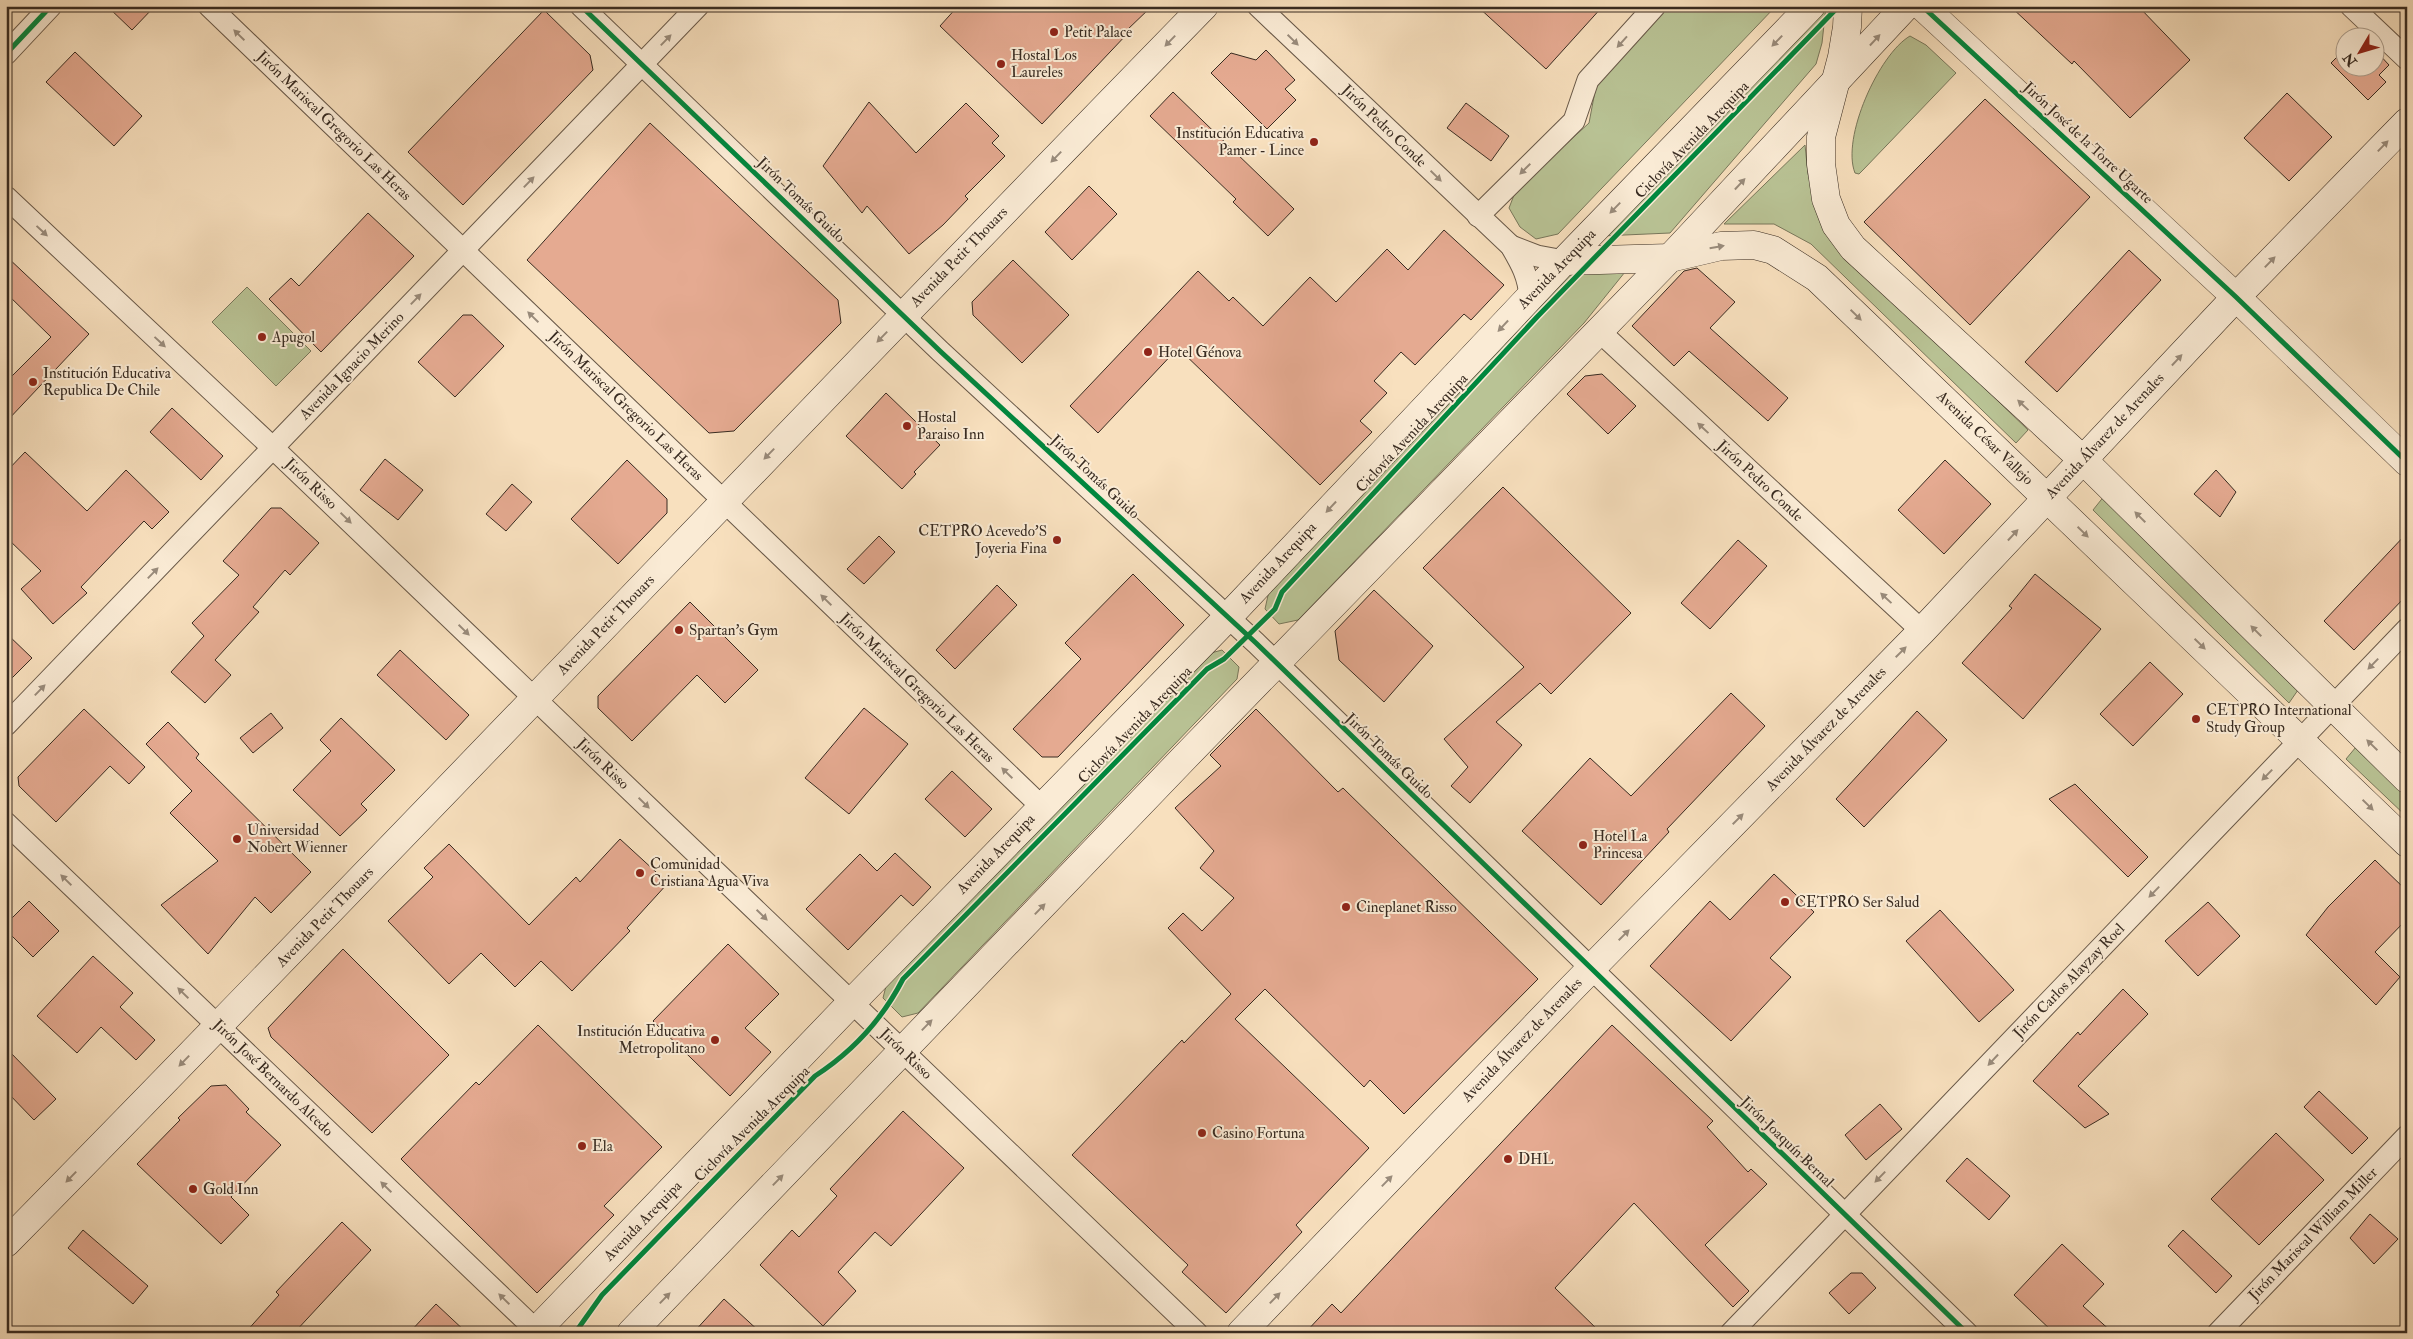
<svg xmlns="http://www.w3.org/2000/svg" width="2413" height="1339" viewBox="0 0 2413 1339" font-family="'IM FELL Double Pica',serif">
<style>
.green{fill:#b9c395;stroke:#78775b}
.building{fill:#e5aa91;stroke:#382b21}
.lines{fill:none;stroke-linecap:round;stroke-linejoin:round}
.minor-casing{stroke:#685848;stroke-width:23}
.tertiary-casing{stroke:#685848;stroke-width:29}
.secondary-casing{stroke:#382b21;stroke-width:29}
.minor{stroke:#faebd5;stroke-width:21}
.tertiary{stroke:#faebd5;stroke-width:28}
.secondary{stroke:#faebd5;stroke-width:28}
.cycleway-casing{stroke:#faebd5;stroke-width:8}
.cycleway{stroke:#00873e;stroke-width:5}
.oneway{fill:#998b7b}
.poi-dot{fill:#8f2418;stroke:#faebd5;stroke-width:2}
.labels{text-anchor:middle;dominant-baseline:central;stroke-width:4;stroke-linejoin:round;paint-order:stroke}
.poi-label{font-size:15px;fill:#382b21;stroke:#faebd5;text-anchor:start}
.street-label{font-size:15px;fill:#382b21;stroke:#faebd5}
</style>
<rect width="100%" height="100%" fill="#f8e0be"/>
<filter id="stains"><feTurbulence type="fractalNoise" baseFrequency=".004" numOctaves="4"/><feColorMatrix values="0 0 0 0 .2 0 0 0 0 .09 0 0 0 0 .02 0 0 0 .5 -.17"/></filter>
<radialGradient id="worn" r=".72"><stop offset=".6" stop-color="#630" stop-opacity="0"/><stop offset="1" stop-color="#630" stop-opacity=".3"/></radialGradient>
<g class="green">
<polygon points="1776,6 1558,234 1536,239 1520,227 1509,208 1516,190 1589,123 1596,86 1666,7"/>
<polygon points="1822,6 1826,6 1822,43 1816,64 1670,233 1602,236"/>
<path d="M 1910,36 L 1926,45 L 1956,73 L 1863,170 L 1859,174 L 1855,173 C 1841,138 1879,54 1910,36 Z"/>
<polygon points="1805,145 1808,174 1825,234 2028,430 2016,443 1811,244 1774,224 1724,224"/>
<polygon points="1573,271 1625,272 1584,323 1298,620 1279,624 1265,609 1269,591"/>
<polygon points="247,287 311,351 276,386 212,322"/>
<polygon points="2105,495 2298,690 2289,703 2093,510"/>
<polygon points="1222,650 1239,667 1237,679 918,1013 902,1017 883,998 887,982 1211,653"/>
<polygon points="2361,741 2407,786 2407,817 2346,759"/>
</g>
<g class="building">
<polygon points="107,6 155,6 132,30"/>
<polygon points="958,6 1152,6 1126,31 1128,33 1042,124 940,26"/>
<polygon points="1477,6 1603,6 1546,69"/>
<polygon points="2010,6 2138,6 2190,60 2130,118 2074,61 2072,64"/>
<polygon points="544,10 590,55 593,70 463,205 408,152"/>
<polygon points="2346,48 2346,68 2376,68 2376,51 2389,65 2379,75 2386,82 2368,100 2331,63"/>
<polygon points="1266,50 1295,80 1285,89 1296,100 1267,129 1211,73 1231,53 1256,60"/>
<polygon points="75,52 142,116 114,146 46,82"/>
<polygon points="1173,92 1294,209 1268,236 1233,202 1236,199 1150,116"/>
<polygon points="2287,93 2332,137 2289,181 2244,138"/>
<polygon points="1985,99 2090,197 1970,325 1864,222"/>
<polygon points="869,102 916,153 966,103 999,136 992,143 1005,156 965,196 968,199 943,225 909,254 867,206 862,213 823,166"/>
<polygon points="1466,103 1509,136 1491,161 1447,128"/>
<polygon points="650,123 838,300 841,323 734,431 709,433 527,260"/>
<polygon points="1089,186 1117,214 1072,260 1045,232"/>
<polygon points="368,213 414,256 321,352 269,299 291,278 299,286"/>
<polygon points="1444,230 1504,285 1471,320 1464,314 1415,365 1401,352 1374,381 1387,393 1360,421 1372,432 1320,485 1178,348 1098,433 1070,406 1198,271 1229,301 1233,297 1263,326 1310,277 1336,302 1387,249 1408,270"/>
<polygon points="2129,250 2161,280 2057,392 2025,362"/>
<polygon points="6,256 89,334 6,422 6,382 51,337 6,293"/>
<polygon points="1013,260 1069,315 1022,363 973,315 972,302"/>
<polygon points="1697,268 1735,302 1710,328 1788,398 1768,421 1689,351 1674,366 1632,326 1684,271"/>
<polygon points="463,315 472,315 504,346 455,397 418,362"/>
<polygon points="1602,374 1636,406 1608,434 1567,394 1585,376"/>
<polygon points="886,393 940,445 914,472 916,474 902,489 846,436"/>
<polygon points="172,408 223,456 201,480 150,432"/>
<polygon points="25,452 87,511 126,470 169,512 152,529 144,521 81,587 87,593 53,624 21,589 41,571 6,537 6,472"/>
<polygon points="385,459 423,490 398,520 360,490"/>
<polygon points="627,460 667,499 667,513 618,564 571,519"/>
<polygon points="1945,460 1991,504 1944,554 1898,510"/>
<polygon points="2216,470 2236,492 2220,517 2194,494"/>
<polygon points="512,484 532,502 506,531 486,514"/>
<polygon points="1503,487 1631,613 1551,694 1540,683 1496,722 1522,745 1470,803 1451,786 1468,767 1444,739 1524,667 1423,568"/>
<polygon points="271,508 281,508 319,543 290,575 285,570 253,607 259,612 215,660 231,675 205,703 171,672 204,636 192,623 239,575 223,561"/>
<polygon points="2407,533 2407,595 2354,650 2324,621"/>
<polygon points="879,536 895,552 864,584 847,569"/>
<polygon points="1738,540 1767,566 1710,629 1681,603"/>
<polygon points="1133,574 1184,625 1058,757 1042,757 1013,729 1081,659 1065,643"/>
<polygon points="2035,574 2101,629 2023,719 1962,663 2012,608 2009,606"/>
<polygon points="997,585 1017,605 955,669 936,650"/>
<polygon points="1374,590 1433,646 1384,702 1339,660 1335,631"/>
<polygon points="690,602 758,670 725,703 697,675 632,741 598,708 598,696"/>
<polygon points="6,633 32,658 6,684"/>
<polygon points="400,650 469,715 446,740 377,675"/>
<polygon points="2150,662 2183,694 2133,746 2100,714"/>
<polygon points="1731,693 1765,726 1667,829 1669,832 1601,905 1522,831 1590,758 1631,796"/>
<polygon points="864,708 908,744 849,814 805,778"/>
<polygon points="84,709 145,767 129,784 110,766 56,822 19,786 18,777"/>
<polygon points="1256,709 1338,792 1343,788 1538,979 1404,1114 1370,1080 1364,1087 1265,989 1235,1019 1369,1148 1296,1225 1302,1232 1226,1313 1182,1272 1188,1265 1072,1155 1182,1040 1184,1043 1231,994 1168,928 1183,913 1202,931 1234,898 1200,868 1214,851 1175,808 1221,766 1210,755"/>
<polygon points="1917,711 1947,740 1864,827 1836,799"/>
<polygon points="271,713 283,728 253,753 240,738"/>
<polygon points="341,718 395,770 361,804 367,810 340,836 293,790 331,751 320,740"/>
<polygon points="168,722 199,754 196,758 311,872 271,913 255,897 208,954 161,905 218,861 170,813 192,791 146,744"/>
<polygon points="952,771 992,809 965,837 925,799"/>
<polygon points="2075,784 2148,857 2128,877 2049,799"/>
<polygon points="620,839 668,883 627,928 630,931 572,991 541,961 515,987 481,953 449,984 388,921 433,877 424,868 449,844 529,925 576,877 580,882"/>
<polygon points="895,853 931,887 913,906 901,895 848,950 806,909 860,854 877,871"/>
<polygon points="2375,860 2407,891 2407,919 2375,952 2400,977 2376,1005 2306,935 2328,907"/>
<polygon points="1774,874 1814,912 1770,958 1791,977 1731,1041 1650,966 1710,901 1730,920"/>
<polygon points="29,901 59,931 33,957 6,930 6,924"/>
<polygon points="2208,902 2240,936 2198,976 2165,941"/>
<polygon points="1940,910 2014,990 1979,1022 1906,941"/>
<polygon points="728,944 779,994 745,1028 771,1052 730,1096 653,1021"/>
<polygon points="343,949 449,1055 372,1133 271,1037 268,1028"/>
<polygon points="93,956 133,993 120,1007 155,1040 136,1060 101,1027 77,1053 37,1016"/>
<polygon points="2123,989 2148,1014 2078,1086 2109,1114 2085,1128 2033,1081 2078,1032 2080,1035"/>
<polygon points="538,1025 662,1147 604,1206 614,1215 537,1293 401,1159 476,1082 479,1085"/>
<polygon points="1612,1025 1713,1121 1707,1127 1748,1172 1751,1169 1767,1184 1705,1245 1749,1291 1733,1307 1634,1203 1555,1288 1601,1333 1305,1333 1332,1304 1341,1313"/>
<polygon points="6,1048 56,1099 34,1120 6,1091"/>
<polygon points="226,1085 249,1109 246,1112 281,1145 231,1197 249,1215 221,1244 137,1164 180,1120 178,1118 211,1086"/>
<polygon points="2319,1091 2368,1138 2352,1154 2304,1107"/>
<polygon points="1880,1104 1902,1129 1866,1160 1845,1135"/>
<polygon points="903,1111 964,1168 891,1246 875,1232 838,1272 856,1291 823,1326 760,1265 792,1230 799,1237 837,1196 830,1189"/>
<polygon points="2276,1133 2324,1180 2259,1245 2211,1199"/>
<polygon points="1967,1158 2010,1196 1989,1220 1946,1181"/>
<polygon points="2370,1214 2398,1239 2374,1264 2350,1238"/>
<polygon points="342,1222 371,1250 294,1333 245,1333 279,1295 276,1292"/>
<polygon points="83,1230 148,1286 133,1304 68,1248"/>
<polygon points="2183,1230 2232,1276 2216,1293 2168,1246"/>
<polygon points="2062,1244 2104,1284 2083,1306 2113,1333 2054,1333 2014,1295"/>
<polygon points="1851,1273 1862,1273 1876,1288 1849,1314 1829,1293"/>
<polygon points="724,1299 761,1333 693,1333"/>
<polygon points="436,1304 467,1333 409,1333"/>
</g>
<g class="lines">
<g class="minor-casing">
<g id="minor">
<polyline points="209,6 1042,807"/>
<polyline points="581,6 940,351 1256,643 1967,1333"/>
<path d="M 1258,6 L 1511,246 C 1521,263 1529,277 1530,298"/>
<polyline points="2351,6 2407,59"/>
<polyline points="6,54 51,6"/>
<polyline points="6,197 273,448 1197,1333"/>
<polyline points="1478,216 1574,121 1588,80 1655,6"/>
<polyline points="1511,246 1537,256 1564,261"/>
<polyline points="1599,331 1922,631"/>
<polyline points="6,725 698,6"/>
<polyline points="6,823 539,1333"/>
<polyline points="1731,1333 2407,629"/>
<polyline points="2218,1333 2407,1136"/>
</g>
</g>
<g class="tertiary-casing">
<polyline id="tertiary" points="1922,6 2236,297 2407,462"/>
</g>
<g class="secondary-casing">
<g id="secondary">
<polyline points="1848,6 1847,27 1842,57 1821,137 1821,164 1826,199 1836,225 1853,248 2083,460 2407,779"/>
<polyline points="1564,261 1670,258 1721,246 1754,245 1773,250 1817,278 2407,843"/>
<path d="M 6,1243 C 409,834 803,416 1204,6"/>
<polyline points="534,1333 852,1002 1227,618 1564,261 1811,6"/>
<polyline points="631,1333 1185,757 1670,258 1906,6"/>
<polyline points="1241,1333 1573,987 1922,631 2236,297 2407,122"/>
</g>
</g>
<use href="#minor" class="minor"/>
<use href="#tertiary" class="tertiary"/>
<use href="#secondary" class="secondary"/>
<g class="cycleway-casing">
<g id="cycleway">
<polyline points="581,6 940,351 1256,643 1967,1333"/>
<polyline points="1922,6 2236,297 2407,462"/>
<polyline points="6,54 51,6"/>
<path d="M 575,1333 L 602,1295 L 815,1076 C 852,1052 883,1018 903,979 L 1207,669 L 1224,659 L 1275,609 L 1282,592 L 1537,317 L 1839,6"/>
</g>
</g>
<use href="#cycleway" class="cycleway"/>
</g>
<defs><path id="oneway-solid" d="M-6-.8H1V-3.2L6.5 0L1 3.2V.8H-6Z" transform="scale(1.25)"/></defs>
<g class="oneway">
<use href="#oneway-solid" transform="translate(239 35) rotate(-136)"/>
<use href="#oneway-solid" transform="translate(666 40) rotate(-46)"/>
<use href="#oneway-solid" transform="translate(1293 40) rotate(44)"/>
<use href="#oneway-solid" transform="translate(1875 40) rotate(-47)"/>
<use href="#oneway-solid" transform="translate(1170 41) rotate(134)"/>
<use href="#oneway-solid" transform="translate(1777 41) rotate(134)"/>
<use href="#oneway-solid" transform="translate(1622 42) rotate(132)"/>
<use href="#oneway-solid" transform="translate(2383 146) rotate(-46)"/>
<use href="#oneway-solid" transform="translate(1056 157) rotate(134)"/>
<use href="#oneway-solid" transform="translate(1525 169) rotate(135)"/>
<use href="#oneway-solid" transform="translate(1436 176) rotate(44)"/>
<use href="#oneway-solid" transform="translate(529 182) rotate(-46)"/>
<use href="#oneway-solid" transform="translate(1740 184) rotate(-47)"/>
<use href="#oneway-solid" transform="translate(1615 208) rotate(134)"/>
<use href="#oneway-solid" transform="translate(42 231) rotate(43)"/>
<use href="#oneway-solid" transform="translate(1717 247) rotate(-10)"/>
<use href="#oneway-solid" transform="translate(2270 262) rotate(-46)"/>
<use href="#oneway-solid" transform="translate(416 299) rotate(-46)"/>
<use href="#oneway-solid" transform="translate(1856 315) rotate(44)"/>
<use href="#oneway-solid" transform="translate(533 317) rotate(-136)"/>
<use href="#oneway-solid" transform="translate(1503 326) rotate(133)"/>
<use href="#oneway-solid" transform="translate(882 337) rotate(134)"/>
<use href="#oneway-solid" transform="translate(160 342) rotate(43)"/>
<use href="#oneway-solid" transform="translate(2177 360) rotate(-47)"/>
<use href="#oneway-solid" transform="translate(2023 405) rotate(-137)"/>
<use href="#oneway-solid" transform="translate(1703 428) rotate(-137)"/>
<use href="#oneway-solid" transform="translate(769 454) rotate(134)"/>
<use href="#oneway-solid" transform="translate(1331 507) rotate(133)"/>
<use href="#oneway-solid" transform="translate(2140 517) rotate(-135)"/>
<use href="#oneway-solid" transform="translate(346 518) rotate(44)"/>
<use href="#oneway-solid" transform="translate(2083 532) rotate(44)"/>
<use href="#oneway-solid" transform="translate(2013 535) rotate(-47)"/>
<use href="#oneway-solid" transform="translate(153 573) rotate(-46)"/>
<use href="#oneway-solid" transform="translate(1886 598) rotate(-137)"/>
<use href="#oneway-solid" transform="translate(826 600) rotate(-136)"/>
<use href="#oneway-solid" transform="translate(464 630) rotate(44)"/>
<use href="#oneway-solid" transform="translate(2256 631) rotate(-135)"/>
<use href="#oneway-solid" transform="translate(2200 644) rotate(44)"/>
<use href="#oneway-solid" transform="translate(1901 652) rotate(-45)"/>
<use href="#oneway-solid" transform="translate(2373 664) rotate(134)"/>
<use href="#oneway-solid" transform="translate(40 690) rotate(-46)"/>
<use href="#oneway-solid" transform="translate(2372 745) rotate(-136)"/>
<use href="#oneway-solid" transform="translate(1007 773) rotate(-136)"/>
<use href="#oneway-solid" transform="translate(2267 775) rotate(134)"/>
<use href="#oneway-solid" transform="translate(644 803) rotate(44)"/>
<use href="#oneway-solid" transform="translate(2368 805) rotate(44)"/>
<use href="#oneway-solid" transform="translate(1738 819) rotate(-45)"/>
<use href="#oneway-solid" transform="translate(66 880) rotate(-136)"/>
<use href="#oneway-solid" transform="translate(2154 892) rotate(134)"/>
<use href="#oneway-solid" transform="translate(1040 909) rotate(-46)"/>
<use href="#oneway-solid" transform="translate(762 915) rotate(44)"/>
<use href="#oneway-solid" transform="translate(1624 935) rotate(-45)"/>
<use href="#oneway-solid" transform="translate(183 993) rotate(-136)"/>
<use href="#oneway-solid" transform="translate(927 1025) rotate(-46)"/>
<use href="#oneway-solid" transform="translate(1993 1060) rotate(133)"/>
<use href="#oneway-solid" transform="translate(184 1061) rotate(134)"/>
<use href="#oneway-solid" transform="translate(71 1177) rotate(134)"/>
<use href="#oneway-solid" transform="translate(1880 1177) rotate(134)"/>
<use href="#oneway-solid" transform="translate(778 1180) rotate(-46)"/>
<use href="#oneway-solid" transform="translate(1387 1181) rotate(-46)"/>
<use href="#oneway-solid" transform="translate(386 1187) rotate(-136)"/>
<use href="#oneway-solid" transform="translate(665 1298) rotate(-46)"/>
<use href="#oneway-solid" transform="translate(1275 1298) rotate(-46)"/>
<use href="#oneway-solid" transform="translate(504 1299) rotate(-136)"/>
</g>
<g class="poi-dot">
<circle cx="1054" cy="32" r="5"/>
<circle cx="1001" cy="64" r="5"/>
<circle cx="1314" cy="142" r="5"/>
<circle cx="262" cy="337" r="5"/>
<circle cx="1148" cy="352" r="5"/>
<circle cx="33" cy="382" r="5"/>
<circle cx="907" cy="426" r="5"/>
<circle cx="1057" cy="540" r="5"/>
<circle cx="679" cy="630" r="5"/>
<circle cx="2196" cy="719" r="5"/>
<circle cx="237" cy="839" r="5"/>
<circle cx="1583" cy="845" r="5"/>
<circle cx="640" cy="873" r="5"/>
<circle cx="1785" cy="902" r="5"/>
<circle cx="1346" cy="907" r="5"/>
<circle cx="715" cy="1040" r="5"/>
<circle cx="1202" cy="1133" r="5"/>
<circle cx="582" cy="1146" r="5"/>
<circle cx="1508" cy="1159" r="5"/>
<circle cx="193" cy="1189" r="5"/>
</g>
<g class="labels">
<g class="poi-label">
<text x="1064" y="32">Petit Palace</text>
<text x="1011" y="55">Hostal Los<tspan x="1011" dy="17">Laureles</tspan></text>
<text x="1304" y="133" text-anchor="end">Institución Educativa<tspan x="1304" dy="17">Pamer - Lince</tspan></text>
<text x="272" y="337">Apugol</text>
<text x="1158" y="352">Hotel Génova</text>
<text x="43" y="373">Institución Educativa<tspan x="43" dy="17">Republica De Chile</tspan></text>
<text x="917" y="417">Hostal<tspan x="917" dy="17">Paraiso Inn</tspan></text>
<text x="1047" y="531" text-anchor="end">CETPRO Acevedo'S<tspan x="1047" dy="17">Joyeria Fina</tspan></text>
<text x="689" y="630">Spartan's Gym</text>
<text x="2206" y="710">CETPRO International<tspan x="2206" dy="17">Study Group</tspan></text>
<text x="247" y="830">Universidad<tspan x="247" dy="17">Nobert Wienner</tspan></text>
<text x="1593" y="836">Hotel La<tspan x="1593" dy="17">Princesa</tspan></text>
<text x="650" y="864">Comunidad<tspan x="650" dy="17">Cristiana Agua Viva</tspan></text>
<text x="1795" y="902">CETPRO Ser Salud</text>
<text x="1356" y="907">Cineplanet Risso</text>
<text x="705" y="1031" text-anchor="end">Institución Educativa<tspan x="705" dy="17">Metropolitano</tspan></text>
<text x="1212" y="1133">Casino Fortuna</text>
<text x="592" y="1146">Ela</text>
<text x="1518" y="1159">DHL</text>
<text x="203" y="1189">Gold Inn</text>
</g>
<g class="street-label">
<text transform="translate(334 126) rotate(44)">Jirón Mariscal Gregorio Las Heras</text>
<text transform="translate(1384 126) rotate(44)">Jirón Pedro Conde</text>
<text transform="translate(1692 140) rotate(-46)">Ciclovía Avenida Arequipa</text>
<text transform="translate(2088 143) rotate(43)">Jirón José de la Torre Ugarte</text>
<text transform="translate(801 200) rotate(44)">Jirón Tomás Guido</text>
<text transform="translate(959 257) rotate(-46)">Avenida Petit Thouars</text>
<text transform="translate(1557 269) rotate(-46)">Avenida Arequipa</text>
<text transform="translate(352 366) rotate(-46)">Avenida Ignacio Merino</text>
<text transform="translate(626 406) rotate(44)">Jirón Mariscal Gregorio Las Heras</text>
<text transform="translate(1412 433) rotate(-47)">Ciclovía Avenida Arequipa</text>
<text transform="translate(2105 436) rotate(-47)">Avenida Álvarez de Arenales</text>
<text transform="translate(1985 438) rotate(44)">Avenida César Vallejo</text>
<text transform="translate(1095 477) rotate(43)">Jirón Tomás Guido</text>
<text transform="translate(1760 481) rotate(43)">Jirón Pedro Conde</text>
<text transform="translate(311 484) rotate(44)">Jirón Risso</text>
<text transform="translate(1278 563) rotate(-47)">Avenida Arequipa</text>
<text transform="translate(606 625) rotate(-46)">Avenida Petit Thouars</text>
<text transform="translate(917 688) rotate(44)">Jirón Mariscal Gregorio Las Heras</text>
<text transform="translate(1135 725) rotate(-46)">Ciclovía Avenida Arequipa</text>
<text transform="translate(1826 729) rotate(-46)">Avenida Álvarez de Arenales</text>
<text transform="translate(1389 756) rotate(44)">Jirón Tomás Guido</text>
<text transform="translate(603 764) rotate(44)">Jirón Risso</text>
<text transform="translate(996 854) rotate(-46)">Avenida Arequipa</text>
<text transform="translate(325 917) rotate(-46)">Avenida Petit Thouars</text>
<text transform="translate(2069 981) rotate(-46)">Jirón Carlos Alayzay Roel</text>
<text transform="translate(1522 1040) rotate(-46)">Avenida Álvarez de Arenales</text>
<text transform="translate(906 1054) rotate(44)">Jirón Risso</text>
<text transform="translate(273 1078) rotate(44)">Jirón José Bernardo Alcedo</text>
<text transform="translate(752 1124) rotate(-45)">Ciclovía Avenida Arequipa</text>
<text transform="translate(1787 1142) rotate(44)">Jirón Joaquín Bernal</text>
<text transform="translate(643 1221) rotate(-46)">Avenida Arequipa</text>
<text transform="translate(2313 1234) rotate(-46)">Jirón Mariscal William Miller</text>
</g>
</g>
<rect width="2413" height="1339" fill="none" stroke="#f8e0be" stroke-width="25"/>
<rect x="8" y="8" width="2398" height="1324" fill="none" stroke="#382b21" stroke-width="2.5"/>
<rect x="12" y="12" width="2388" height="1314" fill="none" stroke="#382b21"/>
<g transform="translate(2360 52) rotate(232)"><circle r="24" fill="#faebd5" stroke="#ac9e8d"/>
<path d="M0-4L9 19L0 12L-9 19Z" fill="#8f2418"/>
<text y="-8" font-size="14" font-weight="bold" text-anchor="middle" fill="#382b21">N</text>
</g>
<rect width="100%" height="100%" filter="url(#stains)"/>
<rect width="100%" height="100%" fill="url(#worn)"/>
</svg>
